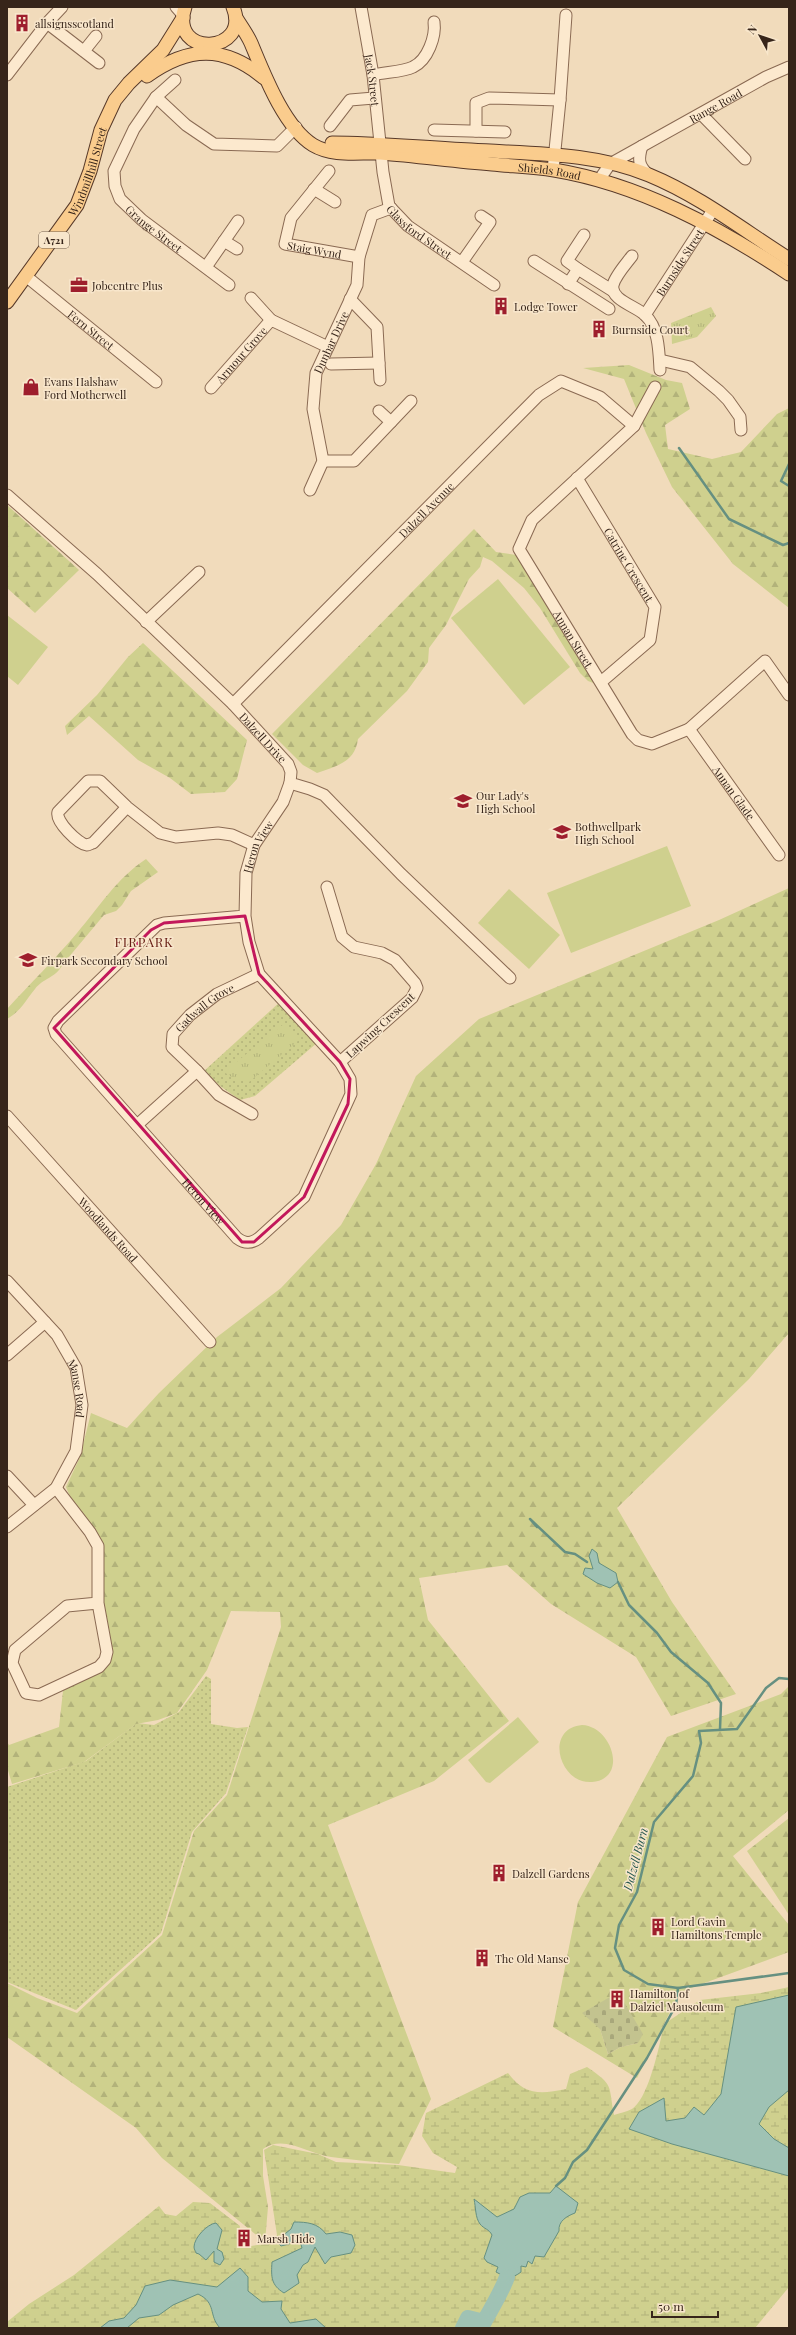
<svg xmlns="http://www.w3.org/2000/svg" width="796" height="2335" viewBox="0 0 796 2335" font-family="'Playfair Display',serif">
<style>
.grass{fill:url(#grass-dots)}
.forest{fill:url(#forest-firs);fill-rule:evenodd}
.wetland{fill:url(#wetland-marsh)}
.cemetery{fill:url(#cemetery-stones)}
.park{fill:url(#park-tufts)}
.garden{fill:#cfd08e}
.water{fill:#9fc2b4;stroke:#669081}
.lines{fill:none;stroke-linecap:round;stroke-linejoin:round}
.stream{stroke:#669081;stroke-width:2.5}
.river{stroke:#9fc2b4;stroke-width:16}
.minor-casing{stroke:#8a6a53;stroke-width:13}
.major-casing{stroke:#573929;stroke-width:15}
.minor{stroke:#fce9ce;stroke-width:11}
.major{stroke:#facc8d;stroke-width:13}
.marked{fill:none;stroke:#c2185b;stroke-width:3;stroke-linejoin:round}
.labels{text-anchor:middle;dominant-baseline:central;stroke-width:3;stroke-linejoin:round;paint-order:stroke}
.shield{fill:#f8e6cb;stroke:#715f4f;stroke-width:1}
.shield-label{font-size:10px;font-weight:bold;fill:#37251a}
.poi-label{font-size:11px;fill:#37251a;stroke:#f8e6cb;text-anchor:start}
.street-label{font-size:11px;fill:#37251a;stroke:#f8e6cb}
.water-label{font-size:12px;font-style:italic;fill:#275950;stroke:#f8e6cb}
.quarter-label{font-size:13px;letter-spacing:1px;fill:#681e15;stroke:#f8e6cb}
</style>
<defs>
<pattern id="grass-dots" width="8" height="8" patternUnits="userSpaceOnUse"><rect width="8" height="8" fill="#cfd08e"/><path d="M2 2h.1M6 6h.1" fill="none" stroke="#b2b27a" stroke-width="1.8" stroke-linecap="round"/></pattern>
<pattern id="forest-firs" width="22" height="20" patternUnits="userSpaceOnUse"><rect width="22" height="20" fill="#cfd08e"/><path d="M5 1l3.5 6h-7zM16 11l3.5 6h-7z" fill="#b2b27a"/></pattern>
<pattern id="wetland-marsh" width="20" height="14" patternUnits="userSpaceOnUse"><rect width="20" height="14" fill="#cfd08e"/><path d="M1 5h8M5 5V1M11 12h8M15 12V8" fill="none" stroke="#b2b27a"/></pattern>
<pattern id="cemetery-stones" width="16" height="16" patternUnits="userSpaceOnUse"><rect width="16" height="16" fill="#c3c38f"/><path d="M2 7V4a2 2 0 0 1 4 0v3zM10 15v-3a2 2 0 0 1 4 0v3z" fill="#a8a77b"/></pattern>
<pattern id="park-tufts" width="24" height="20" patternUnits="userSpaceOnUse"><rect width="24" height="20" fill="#cfd08e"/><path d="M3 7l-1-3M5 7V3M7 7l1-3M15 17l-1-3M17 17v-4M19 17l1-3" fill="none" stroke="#b2b27a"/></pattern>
</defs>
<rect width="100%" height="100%" fill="#f1dbbb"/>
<g class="grass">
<polygon points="281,1001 318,1042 255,1096 240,1100 220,1086 204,1071"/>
<polygon points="206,1676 211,1679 211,1724 237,1728 248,1727 226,1793 192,1832 161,1933 76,2010 7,1982 7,1787 86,1761 137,1723 154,1725 179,1712"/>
</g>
<g class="forest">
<polygon points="629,365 666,380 682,383 690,409 665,425 668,449 712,459 741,452 777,414 789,408 789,608 733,564 672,487 646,433 624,379 583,368"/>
<polygon points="7,505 79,570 35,613 7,588"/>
<path d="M 474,529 L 496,552 L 516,555 L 596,684 L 588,681 L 580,673 L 540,608 L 524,588 L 492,561 L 483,557 L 480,567 L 469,579 L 446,625 L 429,648 L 428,662 L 407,691 L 358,739 C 355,762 337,766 317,773 L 303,765 L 272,734 Z"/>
<polygon points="143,643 247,740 237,779 225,792 191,794 170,778 138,760 89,716 67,735 65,726 97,695 128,657"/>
<path d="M 146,859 L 158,872 L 131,891 L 122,905 L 116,911 L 104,915 L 63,964 C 55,979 43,978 35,989 C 25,1001 21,1011 7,1019 L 7,1009 C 30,984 55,959 77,933 C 99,907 117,878 146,859 Z"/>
<path d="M 789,888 L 789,1333 L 749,1379 L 617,1508 L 672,1602 L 736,1694 L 671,1716 L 636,1657 L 551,1604 L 507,1565 L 419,1578 L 428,1620 L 509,1721 L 434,1781 L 328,1825 L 431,2099 L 399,2164 C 376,2162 353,2160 331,2157 C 308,2154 284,2134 263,2149 L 263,2176 L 268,2207 L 265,2242 L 162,2158 L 136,2128 L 7,2037 L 7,1983 L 37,1998 L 77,2013 L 162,1935 L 194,1831 L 227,1795 L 281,1627 L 280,1612 L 231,1611 L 207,1670 L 177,1713 L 158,1720 L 136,1724 L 84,1762 L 12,1784 L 7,1767 L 7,1742 L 9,1745 L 59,1727 L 63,1691 L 110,1660 L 108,1624 L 95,1575 L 102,1551 L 75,1509 L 66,1487 L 80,1457 L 91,1413 L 127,1428 L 159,1393 L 217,1337 L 281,1288 L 341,1225 L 376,1164 L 416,1076 L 479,1019 L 719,920 Z"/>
<path d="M 789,1686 L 789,1810 L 733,1856 L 789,1925 L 789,1952 L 680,1992 L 637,2078 L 553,2027 L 578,1902 L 667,1737 L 781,1694 ZM 623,2002 L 638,2043 L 621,2047 L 608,2054 L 600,2029 L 616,2006 Z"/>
<polygon points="789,1818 789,1915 747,1851"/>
</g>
<path class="wetland" d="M 789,1987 L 789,2287 L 755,2328 L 7,2328 L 7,2322 L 29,2304 L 74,2275 L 159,2206 L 165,2214 L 176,2216 L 193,2202 L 210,2203 L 240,2226 L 237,2240 L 251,2246 L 271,2243 L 277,2235 L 264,2150 L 273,2145 L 318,2154 L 336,2162 L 398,2165 L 455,2173 L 457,2167 L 433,2153 L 422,2136 L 426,2113 L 508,2073 C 525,2096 541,2094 566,2089 L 570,2074 L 587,2067 C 615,2086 608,2085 614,2115 C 619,2113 626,2112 632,2109 C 649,2098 660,2043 664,2024 L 700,2000 L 761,1993 Z"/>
<polygon class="cemetery" points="610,1997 616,2006 624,2002 643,2034 638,2043 621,2047 608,2054 600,2029 582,2013"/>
<g class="park">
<polygon points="711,307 716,316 697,337 672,344 671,323"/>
<polygon points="285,1023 299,1040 249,1082 233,1078 224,1072"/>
</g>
<g class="garden">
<polygon points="498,579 570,667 524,705 451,618"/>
<polygon points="7,615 48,647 18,685 7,676"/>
<polygon points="667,846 691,906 571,953 547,893"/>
<polygon points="509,889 560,935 529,969 478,923"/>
<polygon points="518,1717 539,1742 490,1783 486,1782 468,1760"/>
<path d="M 582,1725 C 612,1726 629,1779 592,1782 C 560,1785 543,1729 582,1725 Z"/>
</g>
<g class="water">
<polygon points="592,1549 597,1553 599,1563 616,1573 618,1582 610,1588 597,1583 583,1574 585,1568 593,1569 589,1556"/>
<polygon points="789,1995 789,2090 769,2107 759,2124 774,2139 789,2148 789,2176 672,2144 629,2129 639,2112 664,2098 666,2121 685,2118 694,2107 704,2115 721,2094 736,2007"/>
<path d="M 556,2186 L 578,2203 L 575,2213 C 567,2216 558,2221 559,2231 L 544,2257 L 535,2256 L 532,2264 L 528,2261 L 526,2267 L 521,2266 L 521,2272 C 512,2279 507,2278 496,2272 L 498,2267 L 487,2262 L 484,2258 L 492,2235 C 489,2229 484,2229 480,2224 C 475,2217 476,2208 474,2199 L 497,2217 L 514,2209 L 520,2197 L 529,2193 L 550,2193 Z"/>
<path d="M 294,2222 C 307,2222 318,2223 326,2234 L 340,2232 L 352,2235 L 355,2245 L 351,2253 L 331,2257 L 325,2264 L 315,2247 L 308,2262 L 303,2265 L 297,2275 L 299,2283 L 284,2293 C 271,2285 271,2277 272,2262 L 302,2248 L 300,2241 L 281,2246 L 276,2241 L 291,2229 Z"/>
<path d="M 216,2223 L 222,2230 L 217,2249 L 222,2252 L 224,2259 L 220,2265 L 214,2262 L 214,2251 L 206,2260 L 199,2254 L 196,2253 C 196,2251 194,2250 194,2247 C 194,2238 207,2224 216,2223 Z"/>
<path d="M 240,2268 L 248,2277 L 248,2291 L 262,2302 L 282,2301 L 281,2309 L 290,2323 L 316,2319 L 326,2328 L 220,2328 C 208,2315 217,2303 198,2294 L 173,2305 L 159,2315 L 139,2318 L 127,2328 L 100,2328 L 109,2321 L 124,2318 L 136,2305 L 145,2286 L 170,2280 L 217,2287 Z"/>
</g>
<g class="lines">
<g class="stream">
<polyline points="679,448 729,519 783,545 789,543"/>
<polyline points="789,464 781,481 789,486"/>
<polyline points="537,1527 530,1519 565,1552 575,1554 587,1562"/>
<polyline points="618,1582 629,1605 657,1633 671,1652 708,1683 721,1703 720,1729"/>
<polyline points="789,1679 779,1678 766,1688 737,1729 699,1731 701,1743 693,1776 654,1822 637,1892 619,1925 615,1948 624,1970 648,1984 678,1988 789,1973"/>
<polyline points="556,2186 565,2178 573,2162 587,2150 647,2058 676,2005 678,1988"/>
</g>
<path class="river" d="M 463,2328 L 468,2318 L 484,2322 C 492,2307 501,2293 507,2277"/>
<g class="minor-casing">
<g id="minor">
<polyline points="176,7 183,15"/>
<path id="s1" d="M 361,7 L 373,75 L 383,172 L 389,206 L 408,226 L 494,285"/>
<polyline points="47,23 99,63"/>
<polyline points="84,51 96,36"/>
<polyline points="7,75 47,23 62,7"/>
<path d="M 373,75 C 385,72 403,72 413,67 C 428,60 436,36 434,22"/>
<path id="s2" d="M 175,80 L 156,97 L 134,129 L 114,171 L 115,186 L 120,199 L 142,220 L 229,285"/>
<polyline points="156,97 186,125 214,144 277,146 296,127"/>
<polyline points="701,114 745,159"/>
<polyline points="330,126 350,100 374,98"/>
<polyline points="434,130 505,132"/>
<polyline points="476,131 476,103 489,98 560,100"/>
<path d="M 642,146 C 638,159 638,166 649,175"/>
<polyline points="553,170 560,100 566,15"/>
<path id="s3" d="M 329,171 L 291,218 L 285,244 L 359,257"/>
<path id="s4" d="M 599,180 L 610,164 L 766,77 L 789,67"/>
<polyline points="314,189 335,202"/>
<polyline points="224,241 237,249"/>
<path d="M 632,256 C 626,264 615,276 613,285 C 610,300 636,306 645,315 C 659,328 659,352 660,370"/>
<polyline points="534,261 609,309"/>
<polyline points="462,262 490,222 481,216"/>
<polyline points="206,267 238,221"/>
<polyline points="578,269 613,291"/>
<path id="s5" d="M 27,277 L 156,382"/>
<polyline points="568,284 578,269 567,261 584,235"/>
<polyline points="251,298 271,320"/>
<polyline points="350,299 377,327 380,380"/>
<path id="s6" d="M 645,315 L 713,210"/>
<polyline points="660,360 690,367 719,391 728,400 740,417 741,430"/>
<polyline points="331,364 379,363"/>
<path id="s7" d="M 655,387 L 634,426 L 532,520 L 519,549 L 632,734 L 638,740 L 652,744 L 689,729 L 765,661 L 789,695"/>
<path id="s8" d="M 211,388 L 271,320 L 328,347"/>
<polyline points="379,411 391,422"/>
<polyline points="323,461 354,461 411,401"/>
<path id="s9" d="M 577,478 L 655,607 L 650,640 L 601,682"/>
<path id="s10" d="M 310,490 L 323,461 L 313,409 L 316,373 L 357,285 L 359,257 L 372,215 L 391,208"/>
<path id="s11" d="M 7,495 L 97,574 L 233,704 L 288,764 L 291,772 L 290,783 L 310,789 L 324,795 L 401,874 L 510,978"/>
<polyline points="146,622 199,572"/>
<path id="s12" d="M 233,704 L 539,395 L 561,381 L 600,397 L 634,426"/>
<path id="s13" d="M 689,729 L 779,855"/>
<path d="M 127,807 L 93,843 C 91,843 89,845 87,845 C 78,844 55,821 58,812 L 88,781 L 100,781 L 127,807 L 160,833 L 176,837 L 218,833 L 232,835 L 254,845"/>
<polyline points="327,887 342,937 354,947 382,953 395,960 415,983 417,988 412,998 340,1062"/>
<path id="s14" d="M 245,916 L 164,923 L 157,925 L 58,1021 L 54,1028 L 56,1034 L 237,1238 C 245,1244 251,1244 259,1238 L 304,1197 L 351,1094 L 350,1079 L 340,1062 L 259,974 L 249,942 L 245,916 L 246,873 L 254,845 L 283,802 L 290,783"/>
<polyline points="197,1071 219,1095 252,1114"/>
<path id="s15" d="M 7,1116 L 210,1342"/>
<path id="s16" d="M 137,1125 L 197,1071 L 172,1047 L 173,1034 L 190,1015 L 217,994 L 259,974"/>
<path id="s17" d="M 7,1281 L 57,1335 L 76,1368 L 82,1405 L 76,1451 L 56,1488 L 7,1527"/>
<polyline points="7,1355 45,1322"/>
<polyline points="7,1476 34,1505"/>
<polyline points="56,1488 90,1532 98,1546 98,1603 107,1652 105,1660 99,1667 39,1695 26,1693 12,1663 15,1650 67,1606 98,1603"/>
</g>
</g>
<g class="major-casing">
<g id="major">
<path d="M 185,7 C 168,59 252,54 233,7"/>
<path id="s18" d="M 236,18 C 241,26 247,34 251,43 C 264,74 284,127 313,145 C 333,157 359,152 381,153 C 418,156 455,161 492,164 C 512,166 533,167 554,170 C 639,184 718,227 789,274"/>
<path d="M 147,76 C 189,46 224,45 264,78"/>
<path d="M 332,143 C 379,143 423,148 471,150 C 530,154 593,152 649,175 C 700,196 743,230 789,259"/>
<path id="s19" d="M 7,302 L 77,205 L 90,171 L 101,130 L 115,100 L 129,83 L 163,50 L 183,18"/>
</g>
</g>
<use href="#minor" class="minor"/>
<use href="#major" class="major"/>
</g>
<path class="marked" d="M 245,916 L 259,974 L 340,1062 L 350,1079 L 348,1104 L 304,1197 L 254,1242 L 242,1242 L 54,1028 L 151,930 L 164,923 Z"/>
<defs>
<g id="building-bare" transform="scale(1.38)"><path d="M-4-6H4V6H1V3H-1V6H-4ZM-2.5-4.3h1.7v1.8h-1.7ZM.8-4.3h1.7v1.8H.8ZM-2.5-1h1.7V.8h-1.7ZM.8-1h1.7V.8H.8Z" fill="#9e1e2d" stroke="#f8e6cb" stroke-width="2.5" paint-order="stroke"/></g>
<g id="office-bare" transform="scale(1.38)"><path d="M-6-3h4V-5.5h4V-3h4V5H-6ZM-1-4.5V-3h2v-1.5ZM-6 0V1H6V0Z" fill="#9e1e2d" stroke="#f8e6cb" stroke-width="2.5" paint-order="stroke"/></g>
<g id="shop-bare" transform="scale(1.38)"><path d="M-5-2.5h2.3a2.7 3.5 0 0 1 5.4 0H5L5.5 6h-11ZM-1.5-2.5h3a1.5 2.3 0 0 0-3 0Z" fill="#9e1e2d" stroke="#f8e6cb" stroke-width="2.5" paint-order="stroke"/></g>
<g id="school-bare" transform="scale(1.38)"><path d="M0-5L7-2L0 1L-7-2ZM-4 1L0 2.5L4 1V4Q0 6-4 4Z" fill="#9e1e2d" stroke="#f8e6cb" stroke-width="2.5" paint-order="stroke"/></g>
</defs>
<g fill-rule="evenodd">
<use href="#building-bare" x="22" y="23"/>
<use href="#office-bare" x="79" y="285"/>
<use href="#building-bare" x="501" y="306"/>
<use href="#building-bare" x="599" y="329"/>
<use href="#shop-bare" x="31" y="387"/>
<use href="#school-bare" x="463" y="801"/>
<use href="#school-bare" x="562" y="832"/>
<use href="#school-bare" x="28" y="960"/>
<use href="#building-bare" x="499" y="1873"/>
<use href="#building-bare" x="658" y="1927"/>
<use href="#building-bare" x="482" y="1958"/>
<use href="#building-bare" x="617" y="1999"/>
<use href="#building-bare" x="244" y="2238"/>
</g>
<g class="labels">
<rect class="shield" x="39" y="232" width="30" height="16" rx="3"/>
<g class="shield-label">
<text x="54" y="240">A721</text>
</g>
<g class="poi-label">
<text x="35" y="23">allsignsscotland</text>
<text x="92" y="285">Jobcentre Plus</text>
<text x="514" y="306">Lodge Tower</text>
<text x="612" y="329">Burnside Court</text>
<text x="44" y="381">Evans Halshaw<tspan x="44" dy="13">Ford Motherwell</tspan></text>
<text x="476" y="795">Our Lady's<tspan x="476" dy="13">High School</tspan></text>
<text x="575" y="826">Bothwellpark<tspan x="575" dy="13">High School</tspan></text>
<text x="41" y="960">Firpark Secondary School</text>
<text x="512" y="1873">Dalzell Gardens</text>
<text x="671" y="1921">Lord Gavin<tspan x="671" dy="13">Hamiltons Temple</tspan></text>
<text x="495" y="1958">The Old Manse</text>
<text x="630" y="1993">Hamilton of<tspan x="630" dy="13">Dalziel Mausoleum</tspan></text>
<text x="257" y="2238">Marsh Hide</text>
</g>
<g class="street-label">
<text stroke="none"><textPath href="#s1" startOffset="74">Jack Street</textPath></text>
<text stroke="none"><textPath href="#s4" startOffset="140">Range Road</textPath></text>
<text stroke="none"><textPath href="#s19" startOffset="155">Windmillhill Street</textPath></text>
<text stroke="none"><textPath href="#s18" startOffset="389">Shields Road</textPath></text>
<text stroke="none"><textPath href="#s2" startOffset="185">Grange Street</textPath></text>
<text stroke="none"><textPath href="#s1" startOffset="241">Glassford Street</textPath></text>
<text stroke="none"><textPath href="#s3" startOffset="117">Staig Wynd</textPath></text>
<text stroke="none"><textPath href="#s6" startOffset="63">Burnside Street</textPath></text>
<text stroke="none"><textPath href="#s5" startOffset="83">Fern Street</textPath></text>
<text stroke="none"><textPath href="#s10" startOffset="155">Dunbar Drive</textPath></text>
<text stroke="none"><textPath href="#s8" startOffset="45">Armour Grove</textPath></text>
<text stroke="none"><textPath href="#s12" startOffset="274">Dalzell Avenue</textPath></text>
<text stroke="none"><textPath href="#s9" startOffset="101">Catrine Crescent</textPath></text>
<text stroke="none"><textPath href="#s7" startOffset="320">Annan Street</textPath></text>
<text stroke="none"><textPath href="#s11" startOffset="353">Dalzell Drive</textPath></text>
<text stroke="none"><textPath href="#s13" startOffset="78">Annan Glade</textPath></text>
<text stroke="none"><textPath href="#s14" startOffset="998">Heron View</textPath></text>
<text stroke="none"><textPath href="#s16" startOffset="170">Gadwall Grove</textPath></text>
<text transform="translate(380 1025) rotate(-43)">Lapwing Crescent</text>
<text stroke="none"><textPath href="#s14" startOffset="464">Heron View</textPath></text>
<text stroke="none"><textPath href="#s15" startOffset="152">Woodlands Road</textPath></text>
<text stroke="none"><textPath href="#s17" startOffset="132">Manse Road</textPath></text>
</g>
<g class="water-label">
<text transform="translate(635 1859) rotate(-75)">Dalzell Burn</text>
</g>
<g class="quarter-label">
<text x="144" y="941">FIRPARK</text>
</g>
</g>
<rect width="796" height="2335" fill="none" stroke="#37251a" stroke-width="16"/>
<g transform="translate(760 36) rotate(310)" stroke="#f8e6cb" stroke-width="3" paint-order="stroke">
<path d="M0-3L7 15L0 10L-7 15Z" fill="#37251a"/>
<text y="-6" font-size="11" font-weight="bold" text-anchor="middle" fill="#37251a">N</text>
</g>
<path d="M652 2311v6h66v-6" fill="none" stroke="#37251a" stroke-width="2"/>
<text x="658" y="2311" font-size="12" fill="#37251a" stroke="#f8e6cb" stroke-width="3" paint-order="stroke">50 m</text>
</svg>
